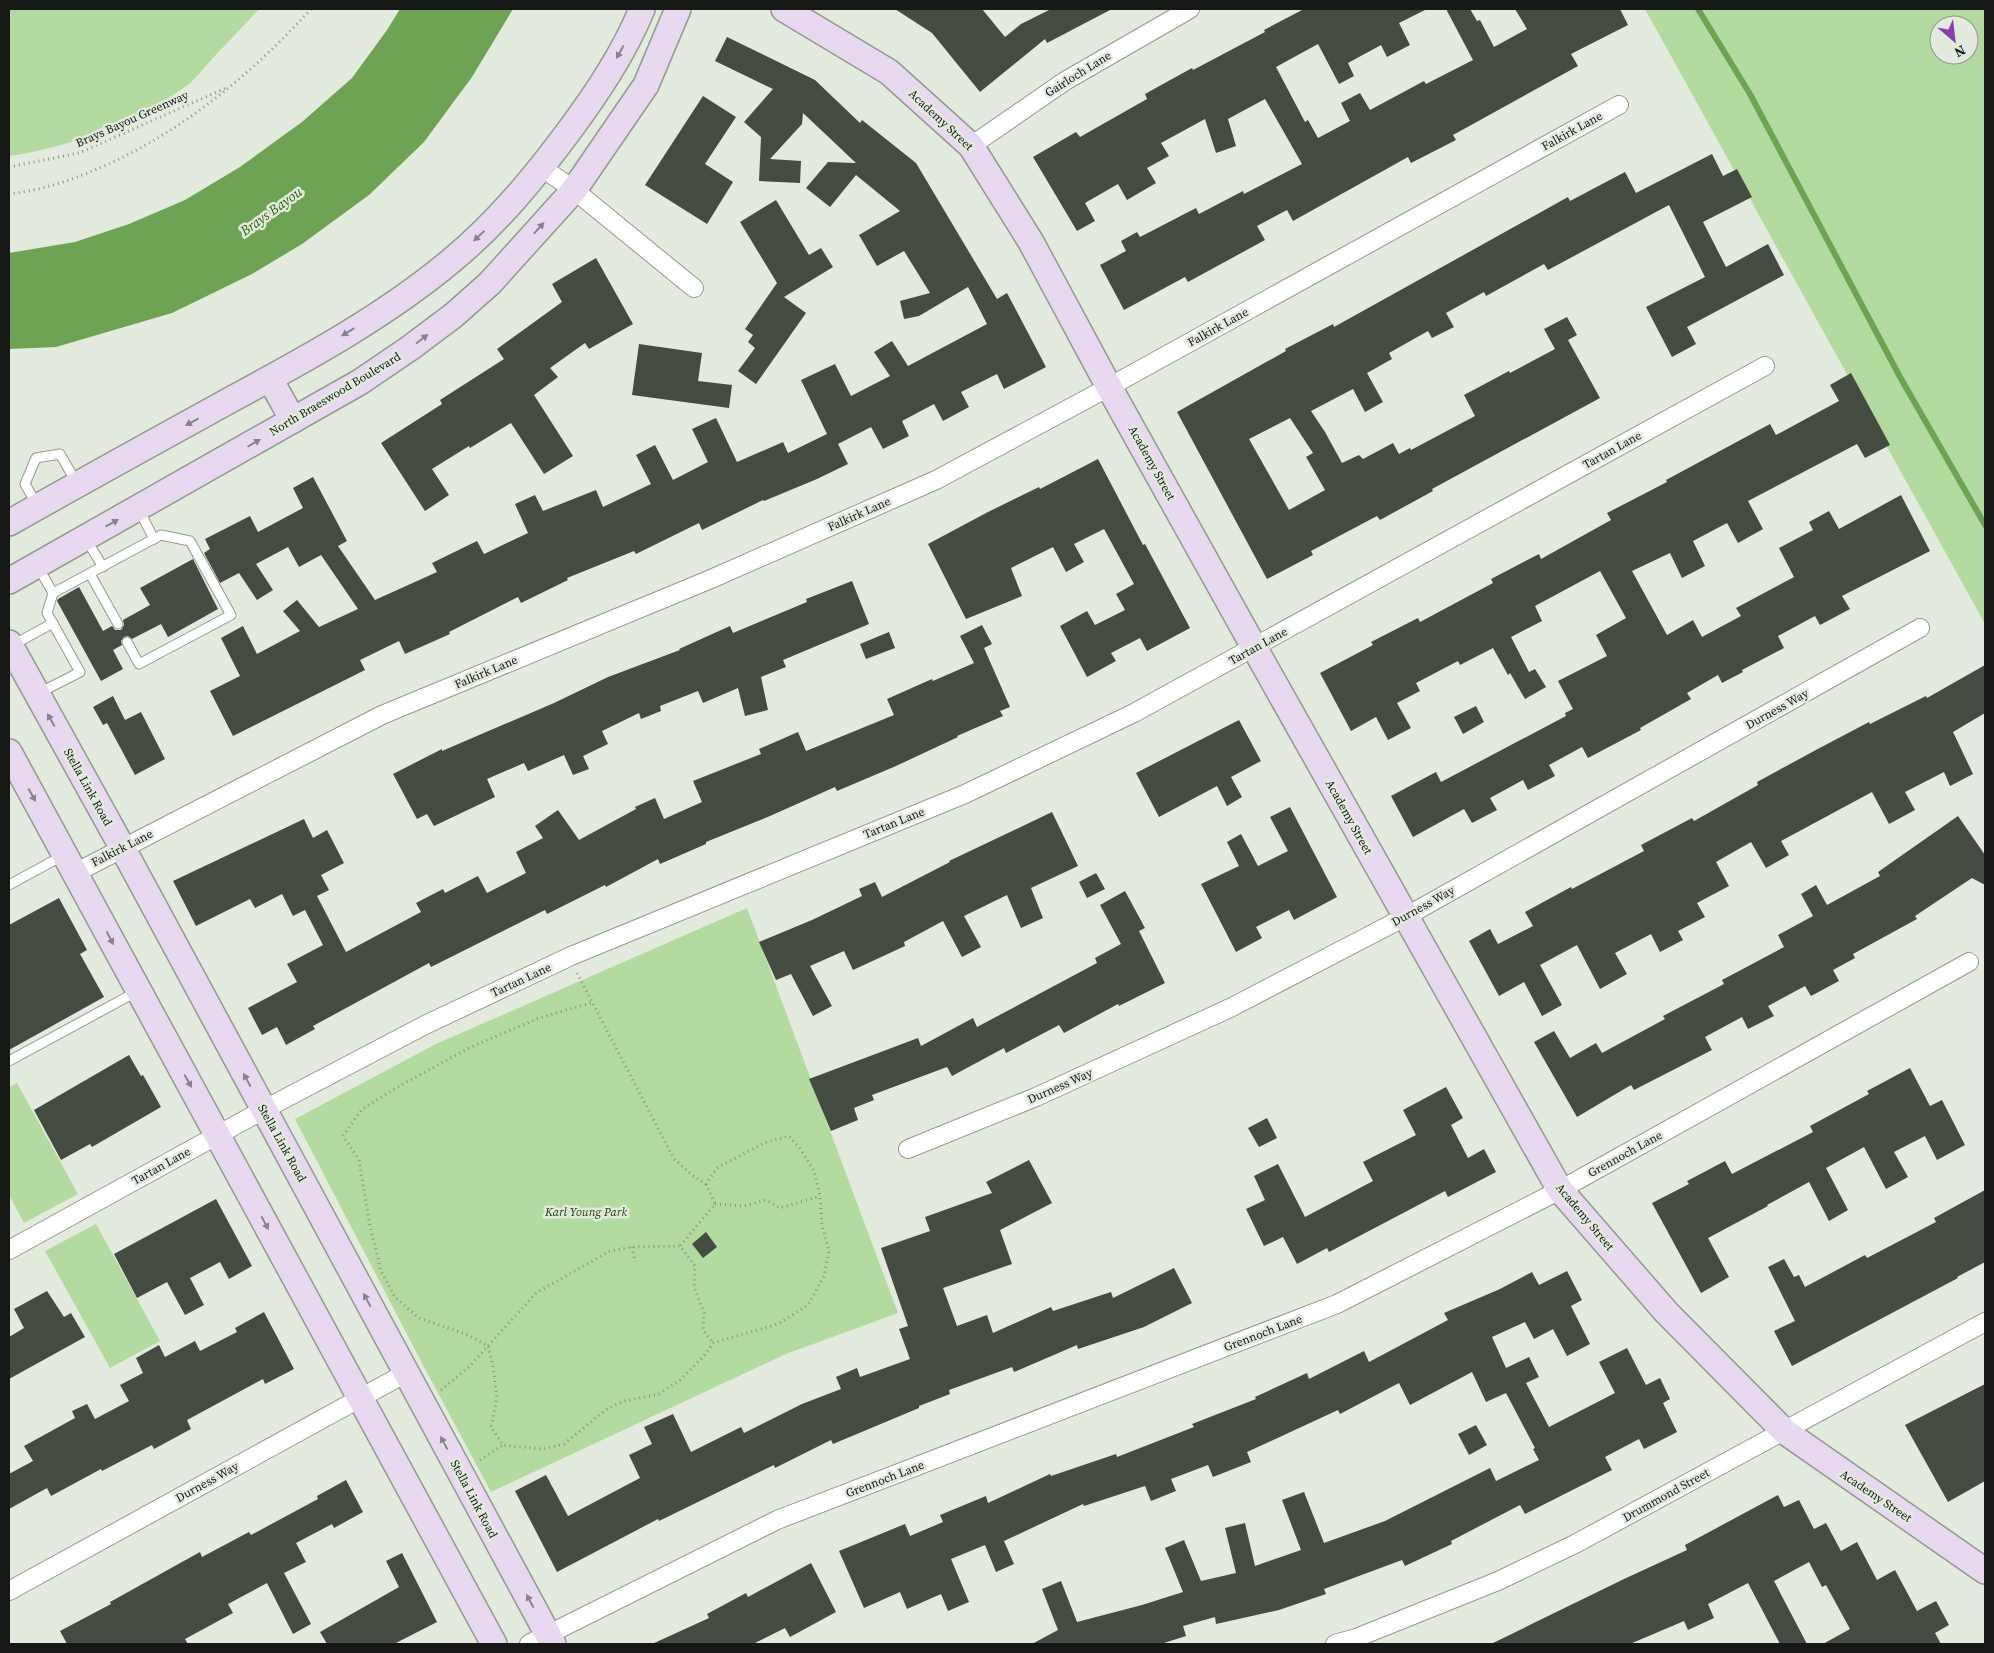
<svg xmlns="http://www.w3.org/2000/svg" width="1994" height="1653" viewBox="0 0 1994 1653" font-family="'Source Serif 4',serif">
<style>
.green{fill:#b3dba0;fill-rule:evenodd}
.water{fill:#6da352}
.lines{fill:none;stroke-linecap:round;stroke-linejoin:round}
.stream{stroke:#6da352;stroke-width:6}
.building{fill:#444b41;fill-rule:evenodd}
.lane-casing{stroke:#919a8e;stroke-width:11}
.street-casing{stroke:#919a8e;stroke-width:20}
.secondary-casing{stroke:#919a8e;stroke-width:28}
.path{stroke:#8b9188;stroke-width:3;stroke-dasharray:1 4;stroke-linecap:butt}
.lane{stroke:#fff;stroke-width:9}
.street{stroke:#fff;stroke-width:18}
.secondary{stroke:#e8d9f0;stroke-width:25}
.oneway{fill:#89828d}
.labels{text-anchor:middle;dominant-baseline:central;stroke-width:5;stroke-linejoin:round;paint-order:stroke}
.street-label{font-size:12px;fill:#151814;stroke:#e2ebde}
.park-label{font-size:12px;font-style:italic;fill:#1e4106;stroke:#e2ebde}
.water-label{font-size:14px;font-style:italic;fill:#30620c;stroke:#e2ebde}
</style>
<rect width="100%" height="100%" fill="#e2ebde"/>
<g class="green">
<path d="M 9,9 L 259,9 C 244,26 228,42 212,59 C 205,67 197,77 189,84 C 143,119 66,149 9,156 Z"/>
<path d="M 1645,9 L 1985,9 L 1985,624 ZM 1939,25 L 1969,25 L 1969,55 L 1939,55 Z"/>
<polygon points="747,908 898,1313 786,1354 491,1492 423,1365 295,1119 436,1044"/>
<polygon points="17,1083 78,1194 24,1223 9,1195 9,1087"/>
<polygon points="96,1224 160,1341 110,1368 45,1251"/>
</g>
<polygon class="water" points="400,9 513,9 472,77 424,142 369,195 302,244 252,274 172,313 56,347 9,349 9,253 75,242 129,224 185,200 240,167 302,122 352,78 387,30"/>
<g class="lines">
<polyline class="stream" points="1698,9 1750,94 1900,377 1985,525"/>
</g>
<g class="building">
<polygon points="895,9 982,9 1005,37 1021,24 1051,9 1112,9 1047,43 1045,39 980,92 932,33"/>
<polygon points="1304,9 1427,9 1399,23 1410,45 1387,57 1381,45 1348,63 1354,76 1339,84 1318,44 1276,67 1305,122 1308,120 1318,138 1350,121 1341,103 1360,93 1370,110 1424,81 1426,84 1473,60 1446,9 1470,9 1477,21 1480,20 1494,47 1527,29 1515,9 1620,9 1628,25 1571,54 1578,66 1453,135 1456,140 1411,163 1408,157 1293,221 1287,210 1257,226 1265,240 1188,282 1185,277 1124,310 1100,265 1126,251 1121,241 1137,232 1140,237 1196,208 1199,214 1243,191 1244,194 1302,164 1265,99 1228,119 1236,146 1216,153 1205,119 1161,143 1169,156 1147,168 1156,183 1127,200 1118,184 1085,203 1095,221 1077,231 1033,157 1076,132 1080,137 1147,99 1145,94 1192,68 1193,70 1265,32 1264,30"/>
<polygon points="727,37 815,80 860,123 862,120 916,163 997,299 1007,293 1046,367 1004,389 997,374 961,392 969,407 943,421 934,404 902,421 909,436 883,449 871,427 838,444 848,464 817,479 764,501 763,500 702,530 699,523 636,554 634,551 567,578 568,580 521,603 518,597 449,632 450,634 405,654 399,641 360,660 365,670 233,736 210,691 240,676 221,638 243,626 257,654 300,631 283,611 297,600 319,627 358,609 321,555 299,567 288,547 256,564 273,590 257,600 239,573 220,583 204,553 210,549 205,539 250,516 258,532 303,508 293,488 313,477 347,541 338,546 375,600 437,572 432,563 477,541 484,554 528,533 515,504 535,495 543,511 596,490 603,507 651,484 636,455 655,445 673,480 708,462 692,429 716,418 737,462 783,442 788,453 827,434 801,380 835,364 851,396 890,376 874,352 892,341 908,366 987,324 968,287 919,316 904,319 900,301 930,293 904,251 877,266 859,235 900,211 856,175 830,207 806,188 828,162 856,163 803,113 802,124 770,159 801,161 800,183 759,181 761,137 744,122 773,89 715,61"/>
<polygon points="703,96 736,117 705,164 733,182 707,224 645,185"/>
<path d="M 1712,154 L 1723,176 L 1737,169 L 1752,197 L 1703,222 L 1726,267 L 1768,244 L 1784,275 L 1687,327 L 1696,344 L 1672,357 L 1646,307 L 1705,277 L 1669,205 L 1548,270 L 1544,264 L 1486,296 L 1484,292 L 1446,313 L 1454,327 L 1432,338 L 1428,331 L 1389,353 L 1392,359 L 1367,373 L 1383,402 L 1365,412 L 1353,389 L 1311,411 L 1325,432 L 1342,463 L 1359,455 L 1363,459 L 1393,443 L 1399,454 L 1410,448 L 1411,450 L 1475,416 L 1464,395 L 1509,371 L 1510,373 L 1555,349 L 1544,329 L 1567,317 L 1577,335 L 1568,340 L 1600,398 L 1432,489 L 1433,491 L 1380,520 L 1377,516 L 1311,551 L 1313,555 L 1267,579 L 1177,412 L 1286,351 L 1285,349 L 1333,324 L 1334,327 L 1568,197 L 1570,201 L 1625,172 L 1636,193 ZM 1290,418 L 1313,453 L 1306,457 L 1325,490 L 1289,510 L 1249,439 Z"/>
<polygon points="776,200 809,255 821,248 833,267 784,297 806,313 756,384 738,371 755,348 748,342 753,335 745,329 777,283 740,222"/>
<polygon points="596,258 633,324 589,349 585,343 550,368 558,377 534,395 573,456 544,474 511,423 470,448 469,446 432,469 449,495 425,511 381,443 442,404 440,400 504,359 497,349 562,302 552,284"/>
<polygon points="639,344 702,353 698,381 732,385 729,408 632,395"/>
<polygon points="1851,373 1890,445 1865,458 1857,444 1748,501 1763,529 1738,543 1727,523 1693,541 1705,566 1682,578 1670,553 1632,571 1667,635 1693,620 1702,637 1741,616 1736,608 1794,577 1779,548 1813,530 1809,522 1829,511 1839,529 1901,495 1930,551 1842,596 1850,609 1820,625 1815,616 1778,636 1784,648 1742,670 1743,672 1722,683 1718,675 1687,693 1691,699 1640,728 1641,730 1588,758 1582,747 1549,765 1555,776 1528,790 1523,780 1490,798 1497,810 1472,823 1464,809 1413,837 1391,796 1436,772 1441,782 1566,716 1565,713 1573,709 1558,681 1607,656 1596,635 1626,618 1600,571 1535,606 1542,621 1511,637 1529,672 1535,669 1546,687 1525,699 1510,673 1508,675 1493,648 1460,665 1458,661 1416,683 1420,691 1397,703 1411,728 1388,740 1376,717 1351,731 1320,673 1373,645 1371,642 1418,618 1420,622 1493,583 1491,579 1539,554 1541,559 1611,520 1607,513 1667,482 1666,480 1770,424 1776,435 1839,401 1830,385"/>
<polygon points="1098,459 1143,545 1145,544 1190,628 1147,651 1140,638 1111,653 1116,661 1087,677 1060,626 1087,611 1095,625 1125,610 1116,594 1134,584 1104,529 1074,544 1084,562 1066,572 1053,547 1011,568 1022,596 966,619 928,544 988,512 1039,487 1040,489"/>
<polygon points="193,559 218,609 168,637 161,624 132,639 128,636 124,637 121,641 122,645 113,650 123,669 101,681 57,601 58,599 79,587 103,631 112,626 115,630 121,630 124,625 123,620 150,605 140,588"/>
<polygon points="852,581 869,624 783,660 786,667 761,677 768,710 745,716 738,688 703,703 698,691 660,706 661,711 641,719 639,713 602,731 608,744 583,756 589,769 573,775 564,755 528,771 524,763 487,779 495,797 434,826 427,814 417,819 393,774 442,749 442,751 554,703 608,677 680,650 679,649 730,626 733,633 807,602 806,599"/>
<polygon points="982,625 992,644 984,648 1010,707 1000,711 1003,716 957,736 958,737 896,766 837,791 835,787 770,816 706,842 706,844 660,864 658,859 606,887 605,885 547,914 545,910 431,967 429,963 313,1026 315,1029 286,1045 277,1027 262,1035 248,1008 297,982 287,964 323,945 305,910 293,916 282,894 255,908 250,899 196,926 173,881 304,819 313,838 327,830 344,863 321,875 329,890 317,896 346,952 421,912 416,903 443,889 445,893 478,876 487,893 526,873 516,852 543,838 535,826 558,810 579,840 636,809 635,807 655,798 664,819 702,802 693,781 761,754 759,749 798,732 806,751 894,715 887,699 932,679 933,681 974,663 960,636"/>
<polygon points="889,632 895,648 866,659 860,644"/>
<polygon points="1985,665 1985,713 1953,732 1973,774 1950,786 1944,772 1905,792 1915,810 1889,824 1872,792 1781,841 1789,855 1766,868 1751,842 1716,862 1729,886 1697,903 1705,917 1678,931 1683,940 1660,952 1651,934 1615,953 1627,974 1600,989 1577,945 1540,965 1562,1005 1542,1016 1524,982 1499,996 1469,941 1490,929 1498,944 1533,926 1525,912 1571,887 1572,889 1644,851 1641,845 1692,818 1694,821 1758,785 1757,782 1814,751 1869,722 1870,724 1926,696 1927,698"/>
<polygon points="113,696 125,720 141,712 165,759 135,775 107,723 103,725 93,707"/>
<polygon points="1476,706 1484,722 1463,734 1454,717"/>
<polygon points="1239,720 1261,761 1231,777 1242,797 1227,806 1217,786 1159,817 1136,773"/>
<polygon points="1290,807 1337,897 1294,920 1289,910 1256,927 1262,938 1236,952 1201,884 1239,866 1227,842 1241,834 1258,866 1288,851 1270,817"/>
<polygon points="1052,812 1078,866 1031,888 1043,918 1021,928 1007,895 964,916 981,947 962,957 943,921 904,942 905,946 853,970 844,951 810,966 832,1006 813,1016 791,974 776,980 759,942 812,920 862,896 859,889 875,882 882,897 950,862 949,861"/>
<polygon points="1958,816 1985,855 1985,885 1972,878 1915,916 1917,919 1853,954 1855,958 1833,970 1839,981 1811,996 1805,986 1768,1006 1774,1016 1748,1029 1742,1017 1705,1037 1712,1050 1634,1090 1631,1085 1577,1117 1534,1042 1554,1031 1570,1058 1596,1043 1602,1053 1665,1019 1663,1016 1724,984 1722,980 1784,947 1778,935 1813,916 1801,894 1816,885 1827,905 1880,876 1878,872"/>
<polygon points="1096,873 1105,889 1087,898 1079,882"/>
<polygon points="1125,891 1145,928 1139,931 1165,983 1119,1006 1118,1004 1064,1033 1059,1025 1006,1053 1004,1048 952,1076 947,1067 872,1095 874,1100 854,1108 858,1120 831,1131 809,1079 918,1038 921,1046 973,1018 977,1027 1097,963 1095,958 1121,944 1100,905"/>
<polygon points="59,898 87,950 80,954 104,997 9,1050 9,925"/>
<polygon points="129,1055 141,1076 143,1075 161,1107 92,1147 90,1144 61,1160 34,1110"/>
<polygon points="1910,1068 1930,1106 1942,1100 1965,1145 1937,1160 1925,1136 1894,1152 1908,1177 1886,1189 1864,1147 1826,1168 1848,1210 1829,1221 1809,1182 1767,1205 1768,1206 1708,1238 1729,1277 1701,1293 1652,1203 1689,1184 1687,1181 1725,1161 1732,1174 1813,1132 1810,1126 1869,1094 1867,1091"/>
<polygon points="1446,1087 1463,1118 1451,1125 1468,1158 1484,1149 1496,1172 1448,1197 1445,1191 1329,1252 1327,1248 1297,1264 1283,1237 1264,1246 1246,1209 1265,1200 1254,1176 1278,1164 1305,1217 1373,1181 1363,1162 1416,1135 1403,1110"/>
<polygon points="1267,1118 1277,1138 1259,1147 1248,1128"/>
<polygon points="1029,1160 1052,1203 1000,1230 1012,1264 943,1288 957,1326 987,1315 993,1333 1051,1307 1053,1311 1111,1292 1113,1298 1174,1268 1192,1303 1144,1327 1078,1349 1077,1345 1014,1372 1012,1367 949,1390 950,1394 919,1406 919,1408 833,1444 831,1440 775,1468 774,1465 659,1521 658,1519 557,1572 515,1491 546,1475 568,1516 640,1478 629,1455 652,1444 644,1427 673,1414 691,1452 741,1427 744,1433 802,1404 841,1389 836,1377 857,1368 860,1377 910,1359 899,1329 908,1326 881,1248 930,1231 925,1217 992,1193 986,1182"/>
<polygon points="1985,1190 1985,1262 1957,1277 1958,1278 1792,1366 1774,1331 1795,1321 1768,1267 1784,1259 1794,1277 1799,1275 1805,1287 1865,1255 1867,1258 1936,1222 1934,1218"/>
<polygon points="216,1199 252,1266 229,1279 220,1262 190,1278 204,1305 185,1315 167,1282 137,1298 114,1254"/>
<polygon points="706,1232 717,1247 703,1258 692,1244"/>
<polygon points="1567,1271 1582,1300 1571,1306 1590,1344 1567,1356 1553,1329 1534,1339 1525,1322 1492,1337 1506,1368 1529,1357 1539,1377 1526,1383 1549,1427 1615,1393 1599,1362 1627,1348 1646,1385 1660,1378 1670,1399 1663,1403 1677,1432 1644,1449 1639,1439 1605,1457 1612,1470 1525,1514 1520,1505 1451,1541 1452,1544 1405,1566 1402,1560 1324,1589 1326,1594 1279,1610 1216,1624 1215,1617 1183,1626 1186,1636 1161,1644 1032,1644 1058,1630 1042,1589 1061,1581 1077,1622 1142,1605 1183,1592 1165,1548 1184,1540 1201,1581 1236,1573 1225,1528 1245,1523 1255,1566 1301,1550 1282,1500 1304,1492 1324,1543 1385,1521 1490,1468 1496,1481 1539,1460 1533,1449 1535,1448 1506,1393 1486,1402 1472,1372 1410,1405 1399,1383 1340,1414 1338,1410 1247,1452 1251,1462 1213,1477 1208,1465 1171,1479 1176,1491 1151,1501 1145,1486 1084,1506 1083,1504 1004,1541 1014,1564 996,1572 985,1545 951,1559 969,1602 948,1611 941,1594 907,1609 900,1592 864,1608 839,1551 905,1524 910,1536 943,1522 940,1515 986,1496 988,1503 1050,1474 1051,1476 1116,1454 1117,1457 1194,1427 1192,1424 1256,1399 1255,1397 1307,1373 1309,1379 1364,1351 1369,1362 1448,1320 1444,1313 1500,1289 1532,1272 1539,1285"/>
<polygon points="47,1291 64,1317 71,1313 85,1337 9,1379 9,1337 24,1328 14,1309"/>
<polygon points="264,1312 294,1369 265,1384 263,1379 187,1420 191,1429 154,1449 152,1445 102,1471 101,1469 51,1496 47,1488 9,1509 9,1474 33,1461 24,1446 75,1418 72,1411 87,1404 95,1419 129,1401 120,1385 143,1373 136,1358 159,1345 165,1357 195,1341 200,1351 237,1332 235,1328"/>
<polygon points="1985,1384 1985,1481 1948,1502 1905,1425"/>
<polygon points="1476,1425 1487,1445 1469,1455 1458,1434"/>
<polygon points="346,1480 363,1512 334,1528 332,1524 296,1543 306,1562 284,1573 311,1624 293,1634 267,1583 228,1604 233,1613 185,1639 188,1644 67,1644 60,1631 111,1604 110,1602 200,1552 202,1557 249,1532 251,1535 318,1499 317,1496"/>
<polygon points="1778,1495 1784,1507 1799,1500 1814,1529 1826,1523 1841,1551 1857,1542 1877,1580 1895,1570 1917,1611 1936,1601 1949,1625 1935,1633 1941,1644 1823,1644 1850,1629 1826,1585 1822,1587 1809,1562 1774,1581 1807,1644 1780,1644 1748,1583 1708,1604 1714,1618 1688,1630 1684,1621 1630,1644 1491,1644 1624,1579 1687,1550 1685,1545"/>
<polygon points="402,1553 437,1622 394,1644 327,1644 320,1632 399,1587 386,1561"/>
<polygon points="811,1563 836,1612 790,1637 785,1628 753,1644 652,1644 709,1618 707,1614 746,1593 748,1597"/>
</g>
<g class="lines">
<g class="lane-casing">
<g id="lane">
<polyline points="37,505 25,484 36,458 60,454 76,482"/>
<polyline points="139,510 154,539"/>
<polyline points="86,539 103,567"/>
<polyline points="38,567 53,593"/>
<polyline points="90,574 118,624"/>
<polyline points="11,646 53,623"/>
<polyline points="39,693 80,672 47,613 53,593 161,535 190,541 231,615 139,664 127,642"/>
<polyline points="9,885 64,855"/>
<polyline points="9,1061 138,991"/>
</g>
</g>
<g class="street-casing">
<g id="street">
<polyline points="971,146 1065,81 1190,9"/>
<polyline points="541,167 574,190 694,288"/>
<polyline points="75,873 382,715 711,579 936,480 1109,387 1619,105"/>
<polyline points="908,1149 1036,1097 1230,1008 1405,917 1920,628"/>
<polyline points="9,1250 263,1110 425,1025 571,956 965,794 1134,713 1765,366"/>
<polyline points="9,1591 406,1373"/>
<polyline points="529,1644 777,1520 1337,1304 1560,1190 1969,962"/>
<polyline points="1335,1644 1356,1638 1498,1581 1575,1544 1985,1322"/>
</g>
</g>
<g class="secondary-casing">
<g id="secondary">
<polyline points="784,9 889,72 971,146 1031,242 1109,387 1254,647 1560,1190 1667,1313 1784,1431 1985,1571"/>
<polyline points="270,379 293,420"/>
<path d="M 9,523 C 83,481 158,440 232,399 C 308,358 385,316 451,261 C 497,223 534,178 569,131 C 597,93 624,53 642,9"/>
<polyline points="9,581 360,382 410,348 454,315 490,283 574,190 646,85 678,9"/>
<polyline points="9,643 122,847 553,1644"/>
<polyline points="9,752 494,1644"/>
</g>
</g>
<g class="path">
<polyline points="9,167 79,153 226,88"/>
<path d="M 9,194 C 22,192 37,190 50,186 C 152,156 240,87 311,9"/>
<polyline points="577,973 674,1159 692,1175 706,1184 717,1168 764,1143 789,1136 801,1150 814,1171 820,1196 822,1225 829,1251 824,1276 808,1305 778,1324 713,1343 704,1356 680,1380 659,1394 625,1401 608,1408 564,1444 543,1449 503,1445 491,1427 497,1398 493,1366 488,1346 468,1335 419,1318 395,1297 381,1271 370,1226 359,1160 343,1136 362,1109 403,1084 471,1047 539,1018 591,1003"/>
<polyline points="706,1184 715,1204 680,1246 695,1266 694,1287 704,1313 703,1330 713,1343"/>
<polyline points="715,1204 744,1206 766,1200 780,1208 820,1196"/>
<polyline points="632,1247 635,1262"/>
<polyline points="441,1390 469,1367 536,1293 610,1251 632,1247 680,1246"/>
<polyline points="480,1460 503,1445"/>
</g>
<use href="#lane" class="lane"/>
<use href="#street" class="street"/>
<use href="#secondary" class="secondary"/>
</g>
<defs><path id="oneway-solid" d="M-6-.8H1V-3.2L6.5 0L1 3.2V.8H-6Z" transform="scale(1.25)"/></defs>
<g class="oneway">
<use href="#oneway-solid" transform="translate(620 52) rotate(119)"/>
<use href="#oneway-solid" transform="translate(539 228) rotate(-48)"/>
<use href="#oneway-solid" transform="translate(479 236) rotate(137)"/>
<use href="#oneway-solid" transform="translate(348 332) rotate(149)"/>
<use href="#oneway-solid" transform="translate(422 339) rotate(-37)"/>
<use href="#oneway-solid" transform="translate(192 422) rotate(151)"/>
<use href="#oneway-solid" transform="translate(254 443) rotate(-30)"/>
<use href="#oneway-solid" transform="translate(112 523) rotate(-29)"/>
<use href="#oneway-solid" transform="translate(51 720) rotate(-119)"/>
<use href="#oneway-solid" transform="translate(32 795) rotate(61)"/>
<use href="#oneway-solid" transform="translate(110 938) rotate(62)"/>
<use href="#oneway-solid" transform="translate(247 1080) rotate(-118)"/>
<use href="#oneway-solid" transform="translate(188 1081) rotate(61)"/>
<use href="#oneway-solid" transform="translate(265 1223) rotate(62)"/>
<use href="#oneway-solid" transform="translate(367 1300) rotate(-118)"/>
<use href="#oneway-solid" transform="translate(444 1443) rotate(-118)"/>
<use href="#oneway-solid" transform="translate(530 1601) rotate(-118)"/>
</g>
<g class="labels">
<g class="street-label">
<text transform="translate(1078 74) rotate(-32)">Gairloch Lane</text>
<text transform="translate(132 119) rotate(-24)">Brays Bayou Greenway</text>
<text transform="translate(941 120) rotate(43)">Academy Street</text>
<text transform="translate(1572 131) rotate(-29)">Falkirk Lane</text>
<text transform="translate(1218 327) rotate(-29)">Falkirk Lane</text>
<text transform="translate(335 394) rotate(-31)">North Braeswood Boulevard</text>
<text transform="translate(1612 450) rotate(-29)">Tartan Lane</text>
<text transform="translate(1152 463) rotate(61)">Academy Street</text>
<text transform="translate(859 514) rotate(-24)">Falkirk Lane</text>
<text transform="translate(1258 646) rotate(-29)">Tartan Lane</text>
<text transform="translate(486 672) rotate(-23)">Falkirk Lane</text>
<text transform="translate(1777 709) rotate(-29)">Durness Way</text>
<text transform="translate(88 787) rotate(61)">Stella Link Road</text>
<text transform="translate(1349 817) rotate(61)">Academy Street</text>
<text transform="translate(894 823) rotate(-22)">Tartan Lane</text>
<text transform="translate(122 848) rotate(-27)">Falkirk Lane</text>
<text transform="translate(1423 906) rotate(-29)">Durness Way</text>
<text transform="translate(521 980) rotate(-25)">Tartan Lane</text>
<text transform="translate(1060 1086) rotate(-24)">Durness Way</text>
<text transform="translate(282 1143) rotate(61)">Stella Link Road</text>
<text transform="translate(1625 1154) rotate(-29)">Grennoch Lane</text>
<text transform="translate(161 1166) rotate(-29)">Tartan Lane</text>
<text transform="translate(1585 1217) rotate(50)">Academy Street</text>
<text transform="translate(1263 1333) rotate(-21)">Grennoch Lane</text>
<text transform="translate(885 1479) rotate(-21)">Grennoch Lane</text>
<text transform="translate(207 1482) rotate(-29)">Durness Way</text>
<text transform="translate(1666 1495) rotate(-29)">Drummond Street</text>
<text transform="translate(1876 1496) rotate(34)">Academy Street</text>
<text transform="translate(474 1499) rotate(62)">Stella Link Road</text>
</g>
<g class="park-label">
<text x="586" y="1212">Karl Young Park</text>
</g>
<g class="water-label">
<text transform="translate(271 211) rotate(-36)">Brays Bayou</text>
</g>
</g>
<rect width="1994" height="1653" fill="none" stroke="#151814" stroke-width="20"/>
<g transform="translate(1954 40) rotate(152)"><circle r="24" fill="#e2ebde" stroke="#90978d"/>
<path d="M0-4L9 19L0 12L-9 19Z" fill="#8c3fb0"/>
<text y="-8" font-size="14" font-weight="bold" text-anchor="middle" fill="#151814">N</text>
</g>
</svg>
